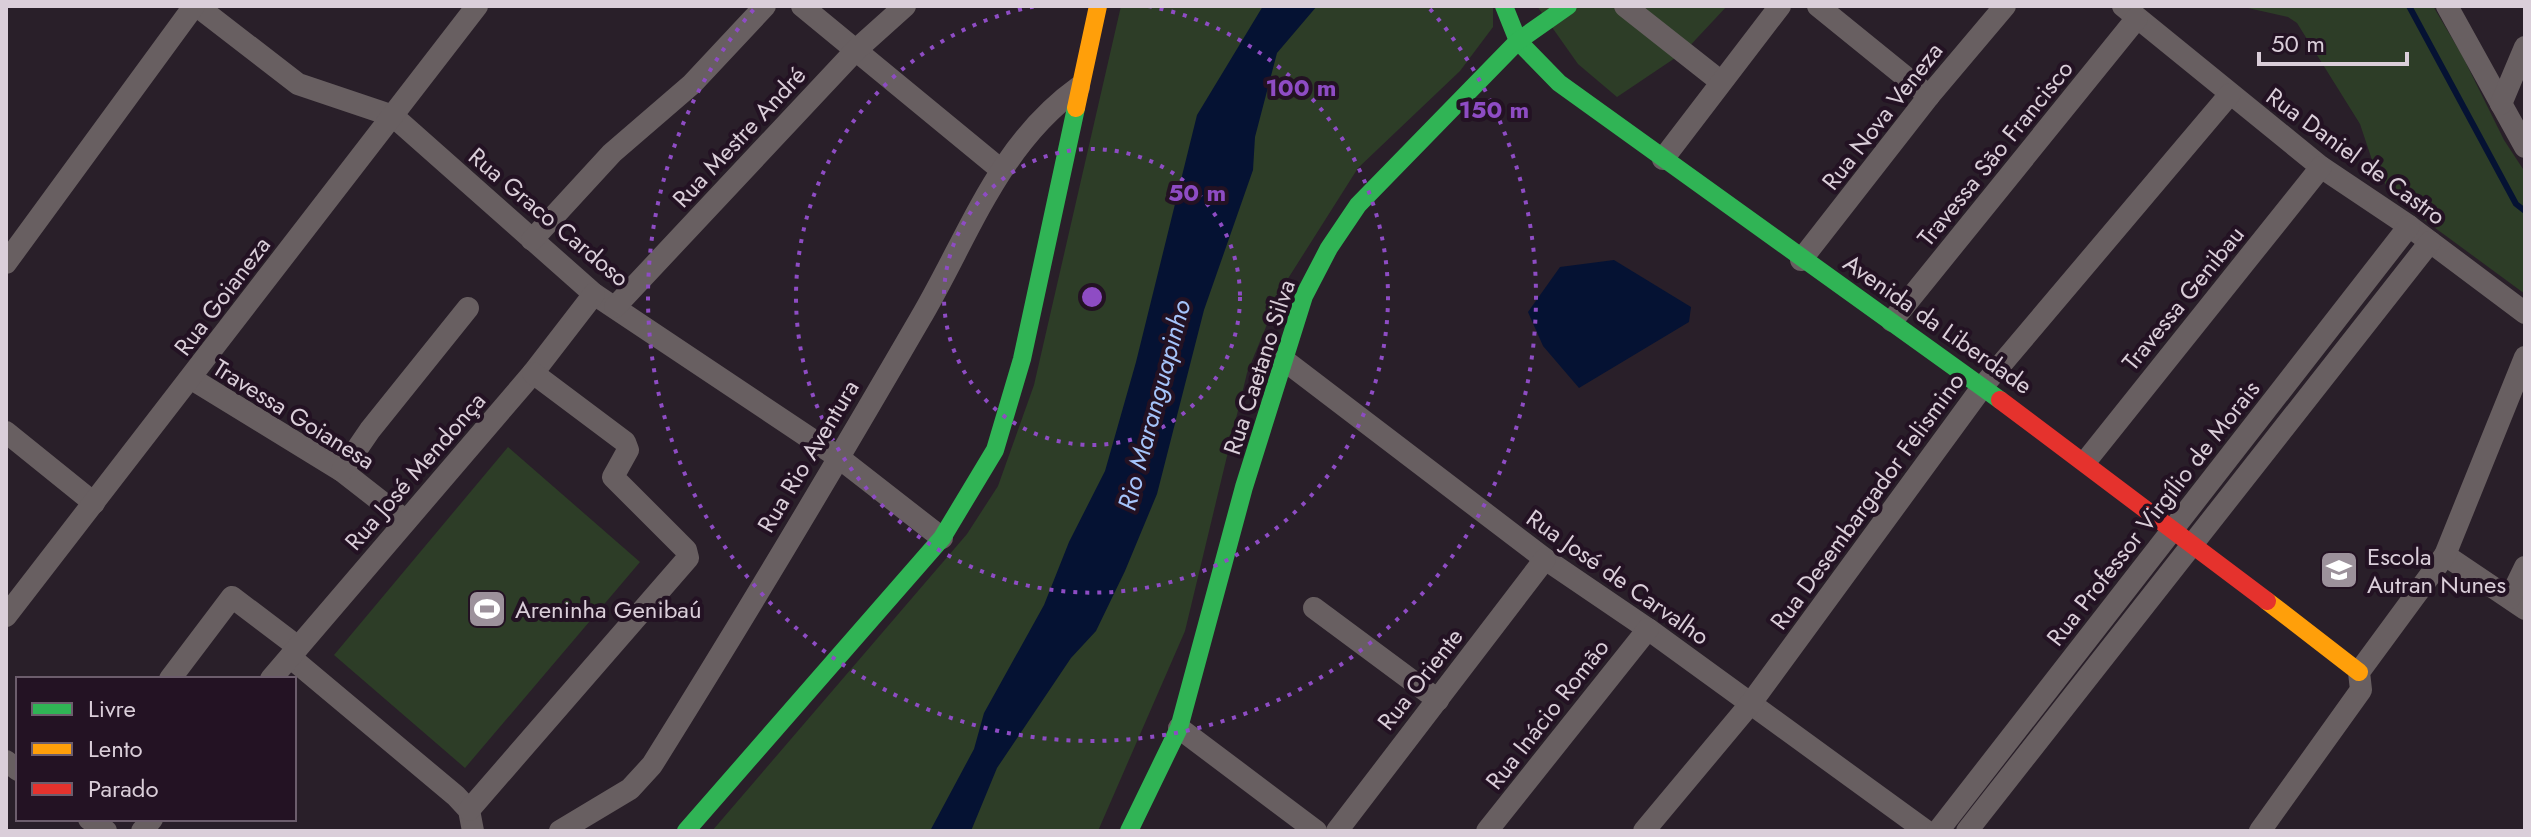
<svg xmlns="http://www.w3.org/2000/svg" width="2531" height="837" viewBox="0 0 2531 837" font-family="Jost,sans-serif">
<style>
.green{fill:#2d3d27}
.water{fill:#051233}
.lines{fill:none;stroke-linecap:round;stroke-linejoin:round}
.stream{stroke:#051233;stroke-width:6}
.street{stroke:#685f61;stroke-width:22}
.fast{stroke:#30b455;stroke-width:18}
.slow{stroke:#ff9f0a;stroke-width:18}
.jam{stroke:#e5322d;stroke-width:18}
.ring{fill:none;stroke:#8e4cc4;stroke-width:4;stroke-dasharray:4 8}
.labels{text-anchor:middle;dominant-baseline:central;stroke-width:8;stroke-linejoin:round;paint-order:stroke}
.street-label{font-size:24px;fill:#daced9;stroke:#231223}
.poi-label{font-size:24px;fill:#daced9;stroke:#231223;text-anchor:start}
.water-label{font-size:26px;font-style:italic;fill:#a5c4fa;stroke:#231223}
.centre{fill:#8e4cc4;stroke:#231223;stroke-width:4}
.ring-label{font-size:24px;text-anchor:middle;font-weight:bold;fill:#8e4cc4;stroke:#231223;stroke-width:8;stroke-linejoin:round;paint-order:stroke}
</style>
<rect width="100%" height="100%" fill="#291f29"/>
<g class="green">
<polygon points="1121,6 1493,6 1493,27 1460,71 1358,168 1282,288 1247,373 1185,631 1098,831 712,831 967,534 998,486 1034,385"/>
<polygon points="1537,6 1727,6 1684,52 1617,97 1578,64"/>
<polygon points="2239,6 2433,6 2462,55 2504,140 2525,172 2525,294 2393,197 2373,163 2360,124 2297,23 2288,17"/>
<polygon points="508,447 640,562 465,768 334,655"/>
</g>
<g class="water">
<polygon points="1263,6 1317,6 1277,53 1255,137 1253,170 1204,310 1157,494 1125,571 1096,631 1071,658 997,768 971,831 930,831 974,749 984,713 1044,605 1069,542 1105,471 1136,362 1197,115"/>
<polygon points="1614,260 1691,307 1689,322 1579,388 1543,346 1528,312 1560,267"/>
</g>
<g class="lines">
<polyline class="stream" points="2409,6 2516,204 2525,211"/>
<g class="street">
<polyline points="197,6 298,84 393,116 594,294 838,457 942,538"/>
<polyline points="802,6 1000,169"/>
<polyline points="1625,6 1720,81"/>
<polyline points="1818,6 1929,96"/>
<polyline points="2123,6 2321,167 2409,226 2525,313"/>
<polyline points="2447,6 2525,147"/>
<polyline points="2501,104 2525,47"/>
<polyline points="1663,159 1780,6"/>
<polyline points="532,240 612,153 692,84 765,6"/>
<polyline points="1801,260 1929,96 2005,6"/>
<polyline points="6,263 194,6"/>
<polyline points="615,307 856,50 905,6"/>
<polyline points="1892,321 2137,18"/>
<polyline points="1284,360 1545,559 1648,629 1926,831"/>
<polyline points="192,379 342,471 406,521"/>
<polyline points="6,432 94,503"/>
<polyline points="2086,461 2321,167"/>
<polyline points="342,471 370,430 468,308"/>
<polyline points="2445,555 2525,609"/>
<polyline points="2510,598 2525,567"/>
<polyline points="1314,608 1438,700"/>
<polyline points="6,616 477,6"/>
<polyline points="290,657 456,796 469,810 473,831"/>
<polyline points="170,679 232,597 298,647"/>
<polyline points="271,679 533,373 594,294"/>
<polyline points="1179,728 1316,831"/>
<polyline points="6,761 18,770"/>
<polyline points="469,810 688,558 686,550 613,477 628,450 625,442 533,373"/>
<polyline points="89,819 106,831"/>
<polyline points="142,831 152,819"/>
<path d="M 560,831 L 630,789 L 652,765 C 744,618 833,469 920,319 C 969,236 998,145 1079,87"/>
<polyline points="1337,831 1545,559"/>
<polyline points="1487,831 1648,629"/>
<polyline points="1644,831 1751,703 1983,386 2230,94"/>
<polyline points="1938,831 2409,226"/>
<polyline points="1967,831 2430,242"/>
<polyline points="2260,831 2361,690 2359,672 2445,555 2525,357"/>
</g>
<g class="fast">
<polyline points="1504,6 1518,41 1559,83 2000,400"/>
<polyline points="686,831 942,538 995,450 1022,359 1076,108"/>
<polyline points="1129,831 1179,728 1244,487 1304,296 1329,248 1358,205 1518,41 1568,6"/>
</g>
<g class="slow">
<polyline points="1076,108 1098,6"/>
<polyline points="2267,601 2359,672"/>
</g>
<polyline class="jam" points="2000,400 2267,601"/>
</g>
<g class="ring">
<circle cx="1092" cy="297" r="148"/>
<path d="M1148 6A296 296 0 1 1 1036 6"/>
<path d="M1430 9A444 444 0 1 1 754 9"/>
</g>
<defs>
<g id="school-square" transform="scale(2)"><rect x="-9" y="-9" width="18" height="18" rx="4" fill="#9c919b" stroke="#231223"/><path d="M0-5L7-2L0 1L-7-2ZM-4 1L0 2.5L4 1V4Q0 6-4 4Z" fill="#fff"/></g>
<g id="stadium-square" transform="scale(2)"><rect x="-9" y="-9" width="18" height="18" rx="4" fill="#9c919b" stroke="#231223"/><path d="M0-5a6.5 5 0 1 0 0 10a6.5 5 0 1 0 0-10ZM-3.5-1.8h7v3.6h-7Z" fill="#fff"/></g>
</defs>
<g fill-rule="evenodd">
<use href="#school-square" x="2339" y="570"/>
<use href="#stadium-square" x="487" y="609"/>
</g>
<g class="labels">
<g class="street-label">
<text transform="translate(1882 116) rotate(-52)">Rua Nova Veneza</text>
<text transform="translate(739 137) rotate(-47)">Rua Mestre André</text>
<text transform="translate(1995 153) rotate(-51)">Travessa São Francisco</text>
<text transform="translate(2356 156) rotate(36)">Rua Daniel de Castro</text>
<text transform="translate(549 217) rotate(40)">Rua Graco Cardoso</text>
<text transform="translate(222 296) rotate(-53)">Rua Goianeza</text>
<text transform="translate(2183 298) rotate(-51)">Travessa Genibau</text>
<text transform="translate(1938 324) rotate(35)">Avenida da Liberdade</text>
<text transform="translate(1259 367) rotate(-72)">Rua Caetano Silva</text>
<text transform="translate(294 414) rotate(32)">Travessa Goianesa</text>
<text transform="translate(808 456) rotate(-59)">Rua Rio Aventura</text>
<text transform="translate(415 471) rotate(-49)">Rua José Mendonça</text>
<text transform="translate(1867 501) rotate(-54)">Rua Desembargador Felismino</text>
<text transform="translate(2153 513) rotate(-52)">Rua Professor Virgílio de Morais</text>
<text transform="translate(1618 577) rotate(35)">Rua José de Carvalho</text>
<text transform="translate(1420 679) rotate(-52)">Rua Oriente</text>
<text transform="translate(1547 714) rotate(-52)">Rua Inácio Romão</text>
</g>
<g class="poi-label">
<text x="2367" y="556">Escola<tspan x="2367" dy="28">Autran Nunes</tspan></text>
<text x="515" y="609">Areninha Genibaú</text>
</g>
<g class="water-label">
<text transform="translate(1154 405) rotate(-75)">Rio Maranguapinho</text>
</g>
</g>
<circle cx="1092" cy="297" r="12" class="centre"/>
<g class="ring-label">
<text x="1301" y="96">100 m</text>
<text x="1494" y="118">150 m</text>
<text x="1197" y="201">50 m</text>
</g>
<rect width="2531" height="837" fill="none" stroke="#daced9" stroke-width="16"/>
<rect x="16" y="677" width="280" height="144" fill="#231223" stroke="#6c5d6c" stroke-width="2"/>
<rect x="32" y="703" width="40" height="12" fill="#30b455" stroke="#6c5d6c" stroke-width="2"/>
<text x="88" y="717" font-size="24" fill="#daced9">Livre</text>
<rect x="32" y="743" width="40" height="12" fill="#ff9f0a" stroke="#6c5d6c" stroke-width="2"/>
<text x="88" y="757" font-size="24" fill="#daced9">Lento</text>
<rect x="32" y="783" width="40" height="12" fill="#e5322d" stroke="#6c5d6c" stroke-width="2"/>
<text x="88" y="797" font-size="24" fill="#daced9">Parado</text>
<path d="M2259 52v12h148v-12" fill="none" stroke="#daced9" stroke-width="4"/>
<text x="2271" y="52" font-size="24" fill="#daced9" stroke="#231223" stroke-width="6" paint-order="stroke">50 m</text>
</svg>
